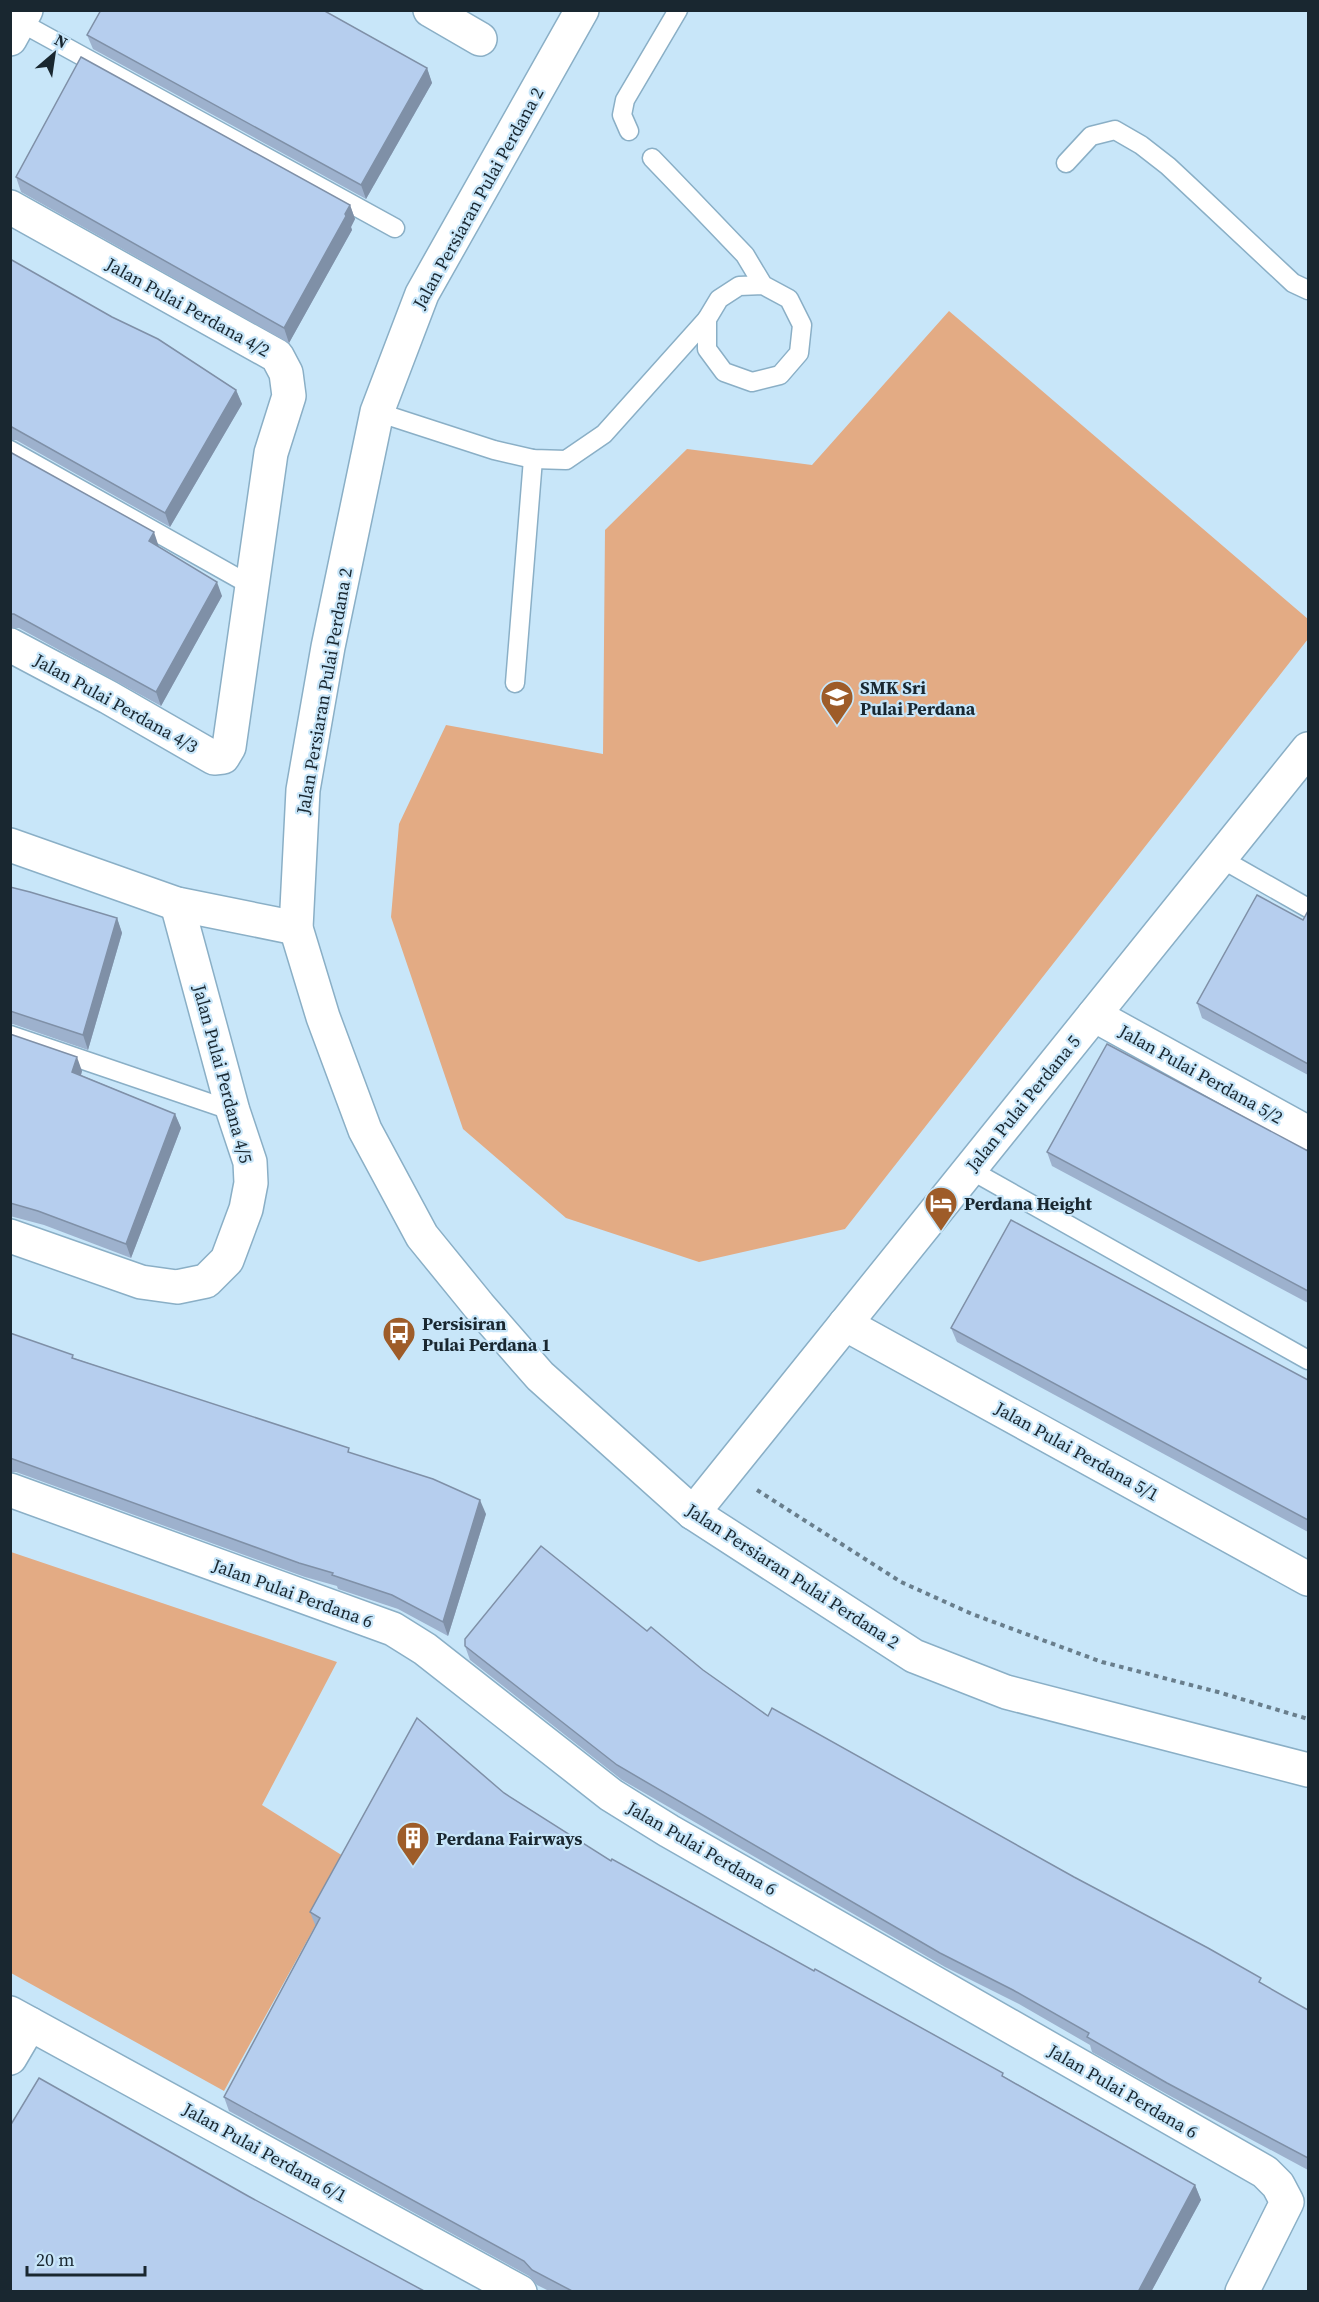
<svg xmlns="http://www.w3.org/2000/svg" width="1319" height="2302" viewBox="0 0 1319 2302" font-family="'Source Serif 4',serif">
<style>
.green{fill:#e3ab84}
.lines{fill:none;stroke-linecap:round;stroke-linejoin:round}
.service-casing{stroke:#8aafc6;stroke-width:21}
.minor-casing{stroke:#8aafc6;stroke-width:36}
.tertiary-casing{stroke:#8aafc6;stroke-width:36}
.path{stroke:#697e8c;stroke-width:4;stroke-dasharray:4.5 4.5;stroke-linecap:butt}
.service{stroke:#fff;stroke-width:18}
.minor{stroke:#fff;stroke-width:33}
.tertiary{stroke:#fff;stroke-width:33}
.wall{fill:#9db1cd}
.shaded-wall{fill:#7f90a7}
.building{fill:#b6ceee;stroke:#7f90a7;stroke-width:1.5}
.labels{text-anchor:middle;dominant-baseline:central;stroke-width:4.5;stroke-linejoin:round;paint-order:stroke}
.street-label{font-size:18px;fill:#192730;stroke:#c8e6f9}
.poi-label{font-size:18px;font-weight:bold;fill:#192730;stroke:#c8e6f9;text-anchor:start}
</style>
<rect width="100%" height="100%" fill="#c8e6f9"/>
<g class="green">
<polygon points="949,311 1308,619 1308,639 845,1229 699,1262 566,1218 463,1129 391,917 399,824 446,725 603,754 605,530 687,449 812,465"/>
<polygon points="11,1552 337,1662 262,1805 351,1861 224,2091 11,1973"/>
</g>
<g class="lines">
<g class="service-casing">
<g id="service">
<polyline points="20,22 395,228"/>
<polyline points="629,131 622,115 625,100 678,10"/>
<polyline points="652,158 745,255 763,285 789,299 802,325 799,353 780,375 752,382 724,372 707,349 707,319 719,299 739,286 763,285"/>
<polyline points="1066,163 1091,136 1115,130 1141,145 1168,166 1293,283 1308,290"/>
<polyline points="377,412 494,450 533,459 566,460 604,434 707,319"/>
<polyline points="10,450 252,586"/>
<polyline points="515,683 533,459"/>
<polyline points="1220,858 1308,908"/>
<polyline points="10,1035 233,1111"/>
<polyline points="969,1169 1308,1360"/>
</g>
</g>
<g class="minor-casing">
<g id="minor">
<polyline points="430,10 480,39"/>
<polyline points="10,39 26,10"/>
<polyline points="10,207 277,356 286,373 289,396 271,453 229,747 223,757 214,758 108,697 10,645"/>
<polyline points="10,845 177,904 296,928"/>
<polyline points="1094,1015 1308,1133"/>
<polyline points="10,1236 141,1282 177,1287 206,1281 227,1260 246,1209 251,1183 250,1162 233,1111 177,904"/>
<polyline points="845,1324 1308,1579"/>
<polyline points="10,1490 393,1629 425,1649 611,1795 669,1831 1265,2172 1278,2185 1287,2202 1242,2292"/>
<polyline points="693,1513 1308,749"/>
<polyline points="10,2013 520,2292"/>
<polyline points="10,2058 30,2024"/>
</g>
</g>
<g class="tertiary-casing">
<polyline id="tertiary" points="582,10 422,294 377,412 328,647 303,790 296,928 323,1017 365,1130 422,1236 479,1306 540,1376 693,1513 914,1656 1006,1692 1308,1770"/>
</g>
<polyline class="path" points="757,1490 901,1582 972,1614 1102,1662 1218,1692 1308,1719"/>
<use href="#service" class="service"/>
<use href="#minor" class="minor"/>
<use href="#tertiary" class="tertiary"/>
</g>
<g class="wall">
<polygon points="87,35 427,68 432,83 366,199 93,49"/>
<polygon points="16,177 350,205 355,219 351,227 352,230 289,343 21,192"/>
<polygon points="10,259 236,390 242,404 170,527 16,440 10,440"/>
<polygon points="10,452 159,547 222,596 161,706 19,628 10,628"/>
<polygon points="10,887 117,918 122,933 88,1050 13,1024 10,1025"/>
<polygon points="1308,911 1308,1075 1202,1018 1197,1003 1303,920"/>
<polygon points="10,1034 82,1071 81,1075 175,1114 181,1128 131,1258 44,1225 10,1216"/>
<polygon points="1308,1151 1308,1303 1052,1166 1047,1152"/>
<polygon points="951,1328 1308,1380 1308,1532 957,1342"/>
<polygon points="10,1333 74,1358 351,1453 486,1514 448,1636 398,1609 338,1589 337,1586 305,1577 16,1472 10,1472"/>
<polygon points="647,1631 768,1716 1074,1877 1263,1985 1308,2010 1308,2170 1172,2097 1092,2052 1090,2045 1019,2004 945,1967 622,1780 470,1660 465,1646"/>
<polygon points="504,1793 611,1861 1005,2077 1195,2185 1201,2200 1151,2292 551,2292 537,2285 529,2276 229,2111 224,2097 316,1927 310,1912"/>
</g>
<g class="shaded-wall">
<polygon points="427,68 432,83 366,199 361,185"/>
<polygon points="350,205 355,219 351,227 352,230 289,343 284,328"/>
<polygon points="236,390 242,404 170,527 165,513"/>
<polygon points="154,532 159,547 154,556 149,541"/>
<polygon points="217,582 222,596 161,706 156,692"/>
<polygon points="117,918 122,933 88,1050 83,1035"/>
<polygon points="77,1057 82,1071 78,1086 72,1072"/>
<polygon points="175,1114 181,1128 131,1258 126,1244"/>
<polygon points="480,1500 486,1514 448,1636 443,1622"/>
<polygon points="1195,2185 1201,2200 1151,2292 1138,2292"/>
</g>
<g class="building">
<polygon points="101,10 323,10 427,68 361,185 87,35"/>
<polygon points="81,57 350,205 345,214 346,216 284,328 16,177"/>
<polygon points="10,259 112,317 158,339 236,390 165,513 10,426"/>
<polygon points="10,452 154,532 149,541 217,582 156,692 14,614 10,614"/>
<polygon points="10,887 30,892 117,918 83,1035 10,1011"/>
<polygon points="1257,895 1303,920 1308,911 1308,1064 1197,1003"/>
<polygon points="10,1034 77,1057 72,1072 175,1114 126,1244 38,1211 10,1203"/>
<polygon points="1107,1044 1308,1151 1308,1291 1047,1152"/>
<polygon points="1011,1220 1308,1380 1308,1520 951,1328"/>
<polygon points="10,1333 73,1355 72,1358 349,1448 348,1452 433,1479 480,1500 443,1622 392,1595 332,1575 333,1573 299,1563 10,1458"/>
<polygon points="541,1546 647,1631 651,1627 703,1670 768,1716 772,1708 1074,1877 1208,1948 1261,1978 1259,1982 1308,2010 1308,2158 1167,2083 1087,2037 1089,2033 1013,1990 940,1953 617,1765 465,1646 465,1639"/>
<polygon points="417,1718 504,1793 611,1861 612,1859 814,1971 815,1969 1003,2073 1002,2076 1195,2185 1138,2292 574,2292 532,2270 524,2261 224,2097 320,1918 310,1912"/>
<polygon points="39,2078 248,2196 426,2292 10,2292 10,2126"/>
</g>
<defs>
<g id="school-pin" transform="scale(1.725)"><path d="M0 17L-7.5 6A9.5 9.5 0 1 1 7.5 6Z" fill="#9e5c29" stroke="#c8e6f9"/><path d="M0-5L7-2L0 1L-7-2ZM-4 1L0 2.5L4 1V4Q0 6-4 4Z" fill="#fff"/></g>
<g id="hotel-pin" transform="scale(1.725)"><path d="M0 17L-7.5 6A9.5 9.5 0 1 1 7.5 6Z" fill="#9e5c29" stroke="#c8e6f9"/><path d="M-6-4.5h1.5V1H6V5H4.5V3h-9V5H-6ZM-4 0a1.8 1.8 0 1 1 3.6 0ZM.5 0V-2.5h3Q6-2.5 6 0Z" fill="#fff"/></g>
<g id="bus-pin" transform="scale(1.725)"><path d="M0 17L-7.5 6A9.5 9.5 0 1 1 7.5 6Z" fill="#9e5c29" stroke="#c8e6f9"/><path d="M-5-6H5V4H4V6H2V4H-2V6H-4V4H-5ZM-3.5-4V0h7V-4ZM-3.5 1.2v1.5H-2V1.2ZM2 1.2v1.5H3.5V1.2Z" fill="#fff"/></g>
<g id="building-pin" transform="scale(1.725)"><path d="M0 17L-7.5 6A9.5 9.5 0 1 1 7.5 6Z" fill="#9e5c29" stroke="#c8e6f9"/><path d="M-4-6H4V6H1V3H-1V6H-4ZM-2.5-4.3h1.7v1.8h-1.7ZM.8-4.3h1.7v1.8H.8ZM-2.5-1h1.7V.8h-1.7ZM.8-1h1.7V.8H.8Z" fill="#fff"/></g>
</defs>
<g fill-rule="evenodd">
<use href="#school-pin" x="837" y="697"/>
<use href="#hotel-pin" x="941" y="1203"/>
<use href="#bus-pin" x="399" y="1333"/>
<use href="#building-pin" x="413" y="1838"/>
</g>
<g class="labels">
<g class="street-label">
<text transform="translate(478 198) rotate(-61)">Jalan Persiaran Pulai Perdana 2</text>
<text transform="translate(188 307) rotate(29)">Jalan Pulai Perdana 4/2</text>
<text transform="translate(324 691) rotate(-80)">Jalan Persiaran Pulai Perdana 2</text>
<text transform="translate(116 703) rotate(29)">Jalan Pulai Perdana 4/3</text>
<text transform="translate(223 1074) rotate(75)">Jalan Pulai Perdana 4/5</text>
<text transform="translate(1201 1074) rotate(29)">Jalan Pulai Perdana 5/2</text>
<text transform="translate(1023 1103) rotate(-51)">Jalan Pulai Perdana 5</text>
<text transform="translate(1077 1451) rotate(29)">Jalan Pulai Perdana 5/1</text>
<text transform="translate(793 1576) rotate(33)">Jalan Persiaran Pulai Perdana 2</text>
<text transform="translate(293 1593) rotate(20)">Jalan Pulai Perdana 6</text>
<text transform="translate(702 1848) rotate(30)">Jalan Pulai Perdana 6</text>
<text transform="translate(1123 2091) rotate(30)">Jalan Pulai Perdana 6</text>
<text transform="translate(265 2152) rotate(29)">Jalan Pulai Perdana 6/1</text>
</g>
<g class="poi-label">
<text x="860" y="687">SMK Sri<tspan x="860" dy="21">Pulai Perdana</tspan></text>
<text x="964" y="1203">Perdana Height</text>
<text x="422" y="1323">Persisiran<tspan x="422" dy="21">Pulai Perdana 1</tspan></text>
<text x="436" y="1838">Perdana Fairways</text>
</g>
</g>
<rect width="1319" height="2302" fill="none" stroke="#192730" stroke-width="24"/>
<g transform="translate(54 54) rotate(29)" stroke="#c8e6f9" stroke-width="4.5" paint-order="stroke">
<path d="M0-4.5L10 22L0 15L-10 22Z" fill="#192730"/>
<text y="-9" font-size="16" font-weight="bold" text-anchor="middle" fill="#192730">N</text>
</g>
<path d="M27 2266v9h118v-9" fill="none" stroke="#192730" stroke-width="3"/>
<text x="36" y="2266" font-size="18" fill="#192730" stroke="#c8e6f9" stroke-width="4.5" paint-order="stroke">20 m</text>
</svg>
